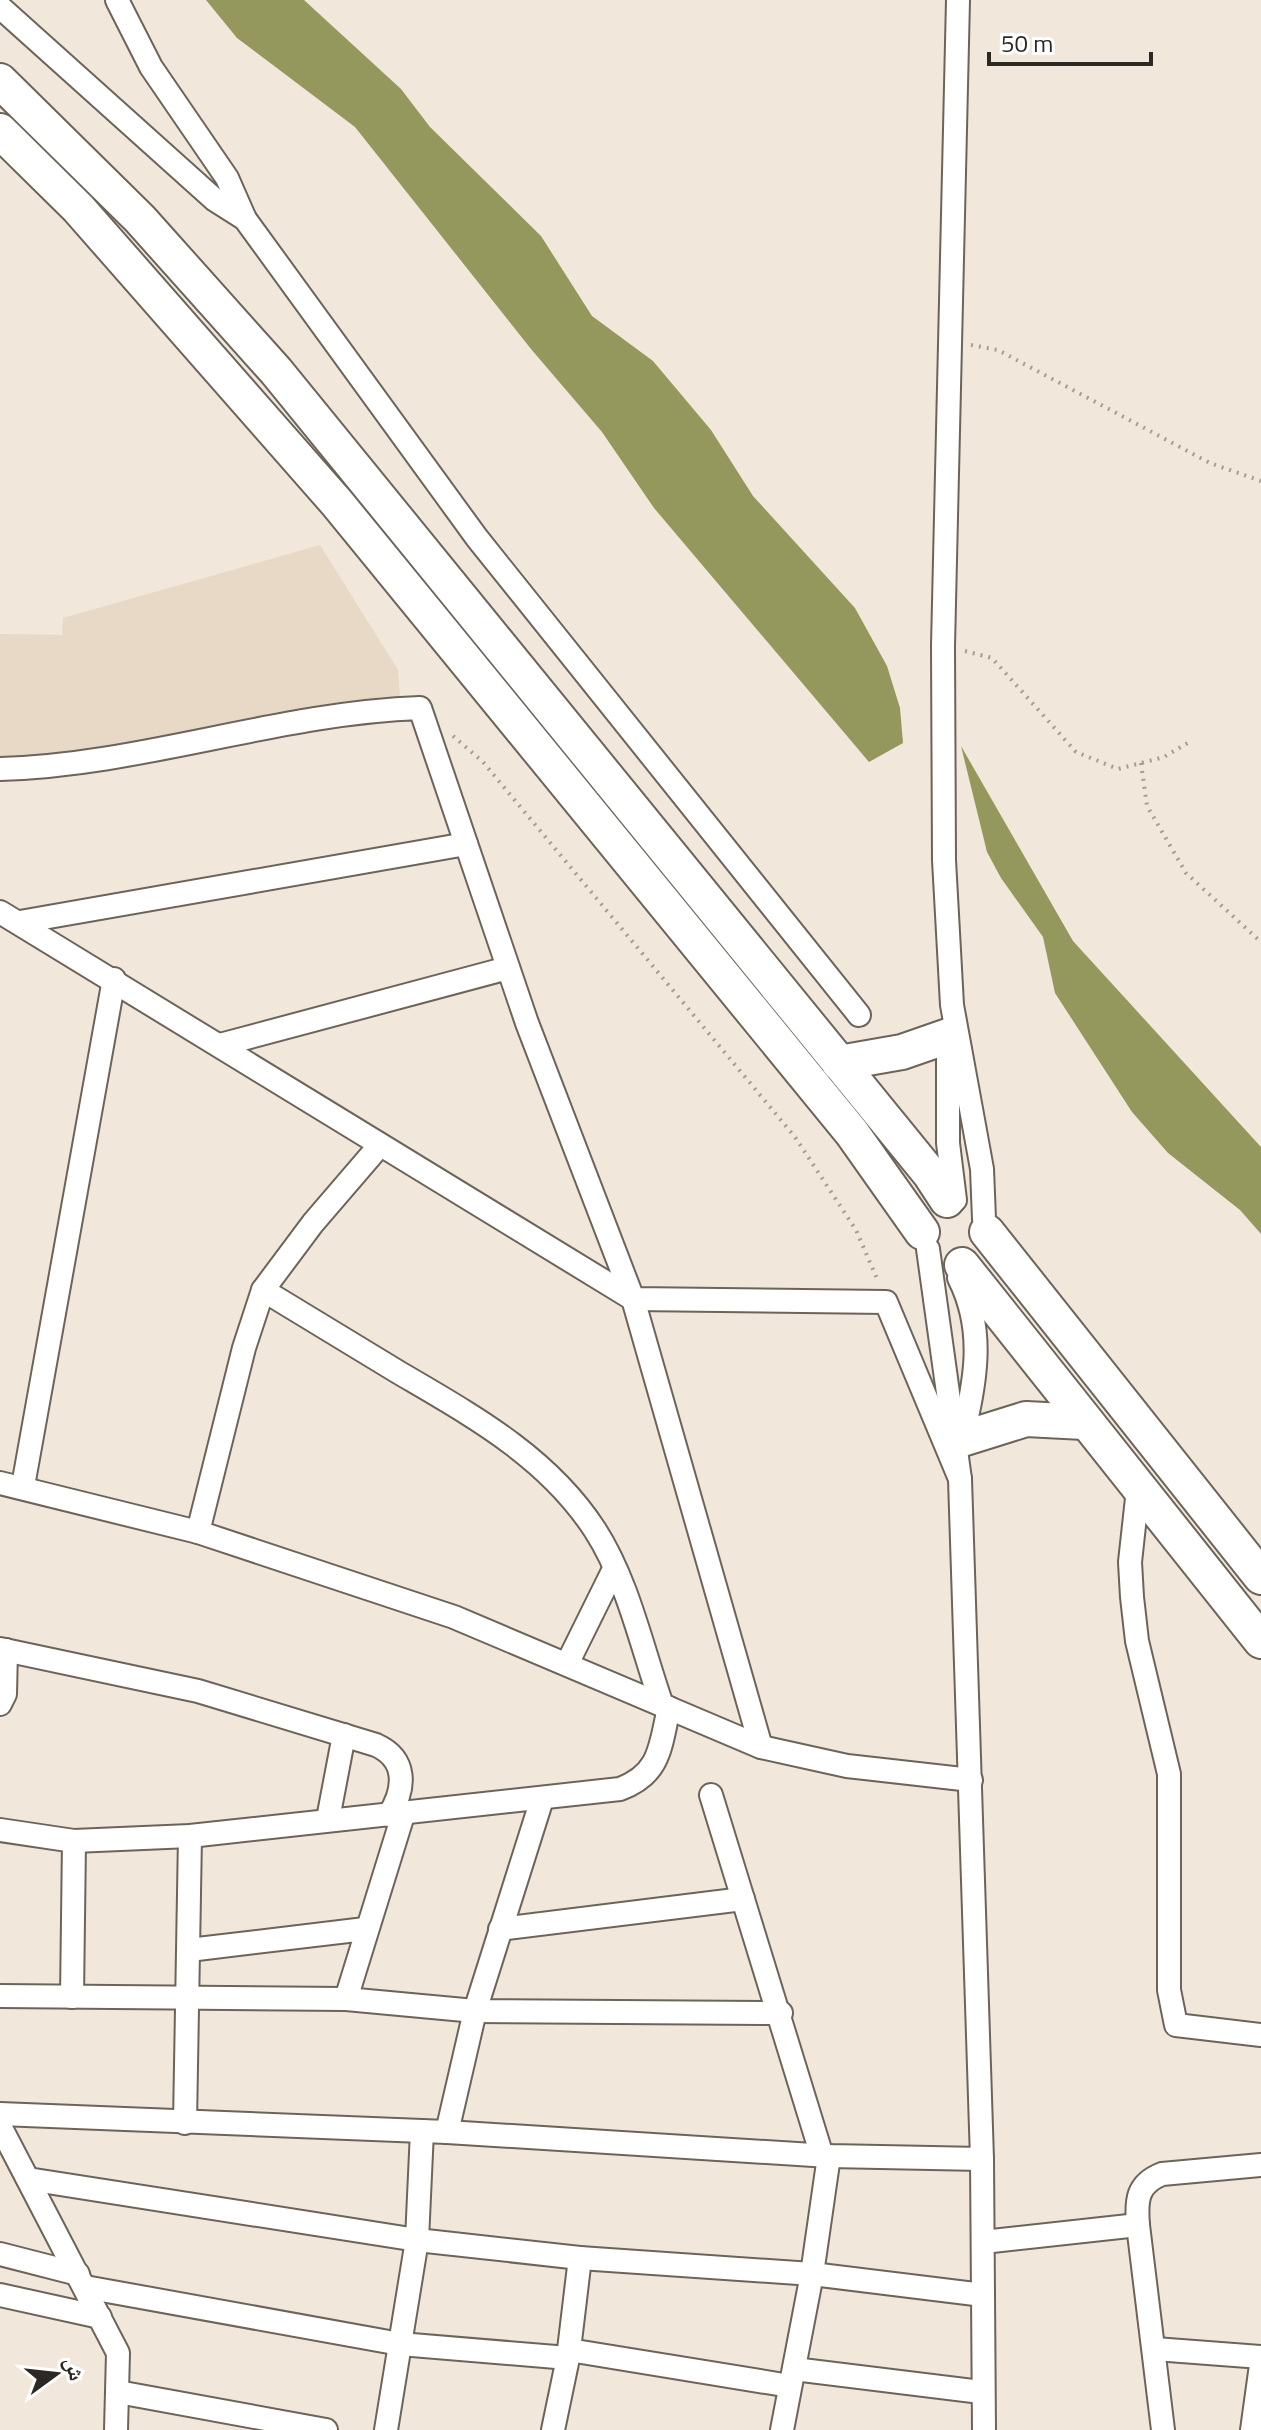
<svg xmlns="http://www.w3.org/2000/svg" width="1261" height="2430" viewBox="0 0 1261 2430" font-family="'Titillium Web','Noto Naskh Arabic',sans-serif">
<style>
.built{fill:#e8d9c6}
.water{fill:#95985c}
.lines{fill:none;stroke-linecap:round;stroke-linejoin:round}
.street-casing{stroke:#6c6459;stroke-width:26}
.primary-casing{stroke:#6c6459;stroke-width:38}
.path{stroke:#a59e94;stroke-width:4;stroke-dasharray:2 6;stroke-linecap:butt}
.street{stroke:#fff;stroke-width:22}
.primary{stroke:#fff;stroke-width:34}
</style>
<rect width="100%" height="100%" fill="#f1e7db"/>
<polygon class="built" points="320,545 398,670 400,697 163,744 0,760 0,634 62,635 63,618"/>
<g class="water">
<polygon points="206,0 304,0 401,89 430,127 541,236 592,316 653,361 711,430 753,496 855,608 887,666 900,708 903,743 869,762 654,508 602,432 531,349 355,127 237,38"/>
<polygon points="961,746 1073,941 1261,1147 1261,1234 1240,1210 1168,1153 1132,1112 1055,993 1043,937 1001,878 987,852"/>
</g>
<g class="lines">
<g class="street-casing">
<g id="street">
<polyline points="117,0 151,67 227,178 245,219"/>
<polyline points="958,0 943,646 944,860 952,1005 982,1169 984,1219"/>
<polyline points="0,7 215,200 245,219 477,538 859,1015"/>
<path d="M 0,769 C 142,765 278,713 420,708 L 527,1023 L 633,1299 L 761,1747"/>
<polyline points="0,912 633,1299 886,1302 960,1479"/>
<polyline points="20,922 466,844"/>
<polyline points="948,1038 948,1143 955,1200"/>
<polyline points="220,1045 508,968"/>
<polyline points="928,1249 960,1479 982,2159 984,2430"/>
<path d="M 959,1278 C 986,1331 975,1383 962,1439"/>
<path d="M 263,1290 C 308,1317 353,1345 398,1372 C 471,1415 547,1456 595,1530 C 628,1581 642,1648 662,1705"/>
<polyline points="0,1483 198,1532 454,1617 761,1747 847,1766 971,1780"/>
<polyline points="23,1486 114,979"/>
<polyline points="1138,1489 1130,1562 1132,1597 1137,1641 1169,1774 1169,1990 1176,2025 1261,2035"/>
<polyline points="198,1532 244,1348 263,1290 313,1223 380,1145"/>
<path d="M 0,1649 L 198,1691 L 376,1745 C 407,1759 406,1788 389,1815"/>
<polyline points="567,1664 614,1569"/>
<polyline points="0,1704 5,1694 6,1650"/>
<polyline points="711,1795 822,2156"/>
<polyline points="328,1819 344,1735"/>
<path d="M 0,1830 L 74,1841 L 190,1836 L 620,1789 C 661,1774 660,1746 669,1708"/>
<polyline points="500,1929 743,1899"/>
<polyline points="189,1950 365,1929"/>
<polyline points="0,1996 346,1999 475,2011 781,2013"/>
<polyline points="72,1997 74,1841"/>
<polyline points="346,1999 403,1815"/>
<polyline points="0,2114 447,2132 829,2156 982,2159"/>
<polyline points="185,2123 190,1836"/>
<polyline points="0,2126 118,2353 116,2430"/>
<polyline points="447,2132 475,2011 542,1799"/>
<polyline points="28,2179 417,2240 580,2258 812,2274 983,2295"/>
<polyline points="983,2242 1138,2225"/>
<polyline points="0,2254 78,2274"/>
<polyline points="85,2287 400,2344 568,2358"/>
<polyline points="0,2295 100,2317"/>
<polyline points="1155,2349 1261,2357"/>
<polyline points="569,2350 790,2386"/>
<polyline points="794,2369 981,2392"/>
<polyline points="118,2392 326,2430"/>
<polyline points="386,2430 417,2240 422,2131"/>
<polyline points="553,2430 568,2358 580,2258"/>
<polyline points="782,2430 812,2274 829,2156"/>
<path d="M 1163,2430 L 1138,2225 C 1136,2200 1137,2184 1162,2174 L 1261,2165"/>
<polyline points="1252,2430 1261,2365"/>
</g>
</g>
<g class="primary-casing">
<g id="primary">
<polyline points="0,81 140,219 276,371 930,1174 947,1200"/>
<polyline points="0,131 78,208 337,503 852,1133 922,1232"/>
<polyline points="839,1063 902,1052 948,1036"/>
<polyline points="987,1232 1261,1577"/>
<polyline points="962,1265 1261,1641"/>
<polyline points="962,1439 1026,1419 1084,1422"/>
</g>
</g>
<g class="path">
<polyline points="971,345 998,350 1210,463 1261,481"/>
<polyline points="965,651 992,658 1076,752 1118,769 1164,757 1191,741"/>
<polyline points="453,736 483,762 795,1137 856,1230 878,1281"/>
<polyline points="1141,763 1147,806 1186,873 1261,942"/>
</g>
<use href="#street" class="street"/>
<use href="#primary" class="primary"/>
</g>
<g transform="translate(56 2374) rotate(75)" stroke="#ffffff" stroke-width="6" paint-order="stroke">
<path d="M0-6L14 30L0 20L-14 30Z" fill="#2c2924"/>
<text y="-12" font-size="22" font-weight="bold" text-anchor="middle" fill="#2c2924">ش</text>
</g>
<path d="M989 52v12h162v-12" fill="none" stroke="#2c2924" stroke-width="4"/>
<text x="1001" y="52" font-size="24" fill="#2c2924" stroke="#ffffff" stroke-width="6" paint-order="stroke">50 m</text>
</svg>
